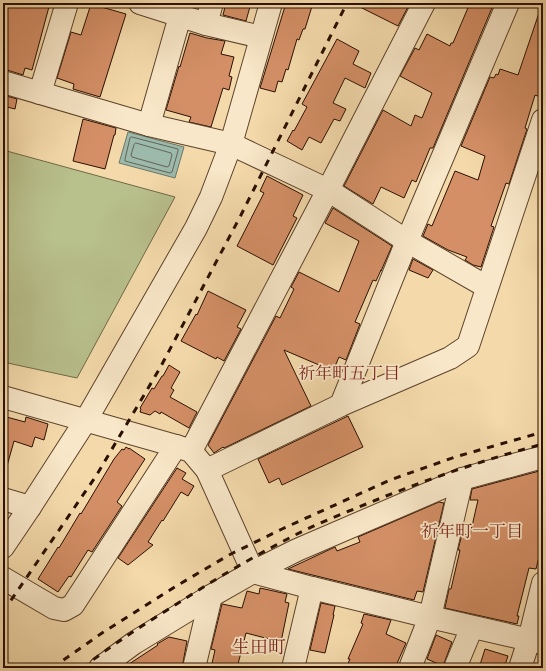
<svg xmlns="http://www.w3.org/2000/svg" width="546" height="671" viewBox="0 0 546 671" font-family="'IM FELL Great Primer','Noto Serif JP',serif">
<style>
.green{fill:#b8c08c;stroke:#716846}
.water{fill:#9cbaac;stroke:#6e7667}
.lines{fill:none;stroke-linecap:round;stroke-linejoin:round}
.shore{stroke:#636456;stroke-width:1}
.building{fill:#d48f66;stroke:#2a0f00}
.minor-casing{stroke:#5c422b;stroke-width:24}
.minor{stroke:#f8e7c8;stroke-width:22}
.rail{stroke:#2a0f00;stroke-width:3;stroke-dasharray:7 7;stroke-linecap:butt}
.labels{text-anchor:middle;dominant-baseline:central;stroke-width:3.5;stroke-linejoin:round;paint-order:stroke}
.neighbourhood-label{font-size:17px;fill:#7a1f14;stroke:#f8e7c8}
.quarter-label{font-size:18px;fill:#7a1f14;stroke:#f8e7c8}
</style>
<rect width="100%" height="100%" fill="#f4daab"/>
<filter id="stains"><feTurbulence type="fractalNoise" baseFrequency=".005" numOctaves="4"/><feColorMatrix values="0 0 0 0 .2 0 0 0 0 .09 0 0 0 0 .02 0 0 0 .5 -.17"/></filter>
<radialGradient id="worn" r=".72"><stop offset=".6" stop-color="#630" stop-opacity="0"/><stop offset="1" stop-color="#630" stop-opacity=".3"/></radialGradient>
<polygon class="green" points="3,150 175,197 77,378 3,362"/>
<polygon class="water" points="128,132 184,147 175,178 119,163"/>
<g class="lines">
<g class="shore">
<polygon points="132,137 178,149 178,151 172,172 170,173 125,161 125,159 130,138"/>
<polygon points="136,143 171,153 172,155 169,166 167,167 132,157 131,155 134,145"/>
</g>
</g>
<g class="building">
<polygon points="3,3 50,3 32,70 25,68 23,75 7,70 3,70"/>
<polygon points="226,3 251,3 246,21 223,15"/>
<polygon points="286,3 313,3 305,29 303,29 299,40 297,39 288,70 286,69 282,82 278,81 275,92 260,88"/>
<polygon points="352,3 410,3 398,26"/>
<polygon points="470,3 494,3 433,148 430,148 416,182 412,180 404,198 381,187 373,204 344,186 383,110 411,126 415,115 422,118 432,93 400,76 415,48 419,50 427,34 450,46 451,43 453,43"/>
<polygon points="91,4 126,14 100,97 73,89 74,84 57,78 71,32 81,35"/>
<polygon points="541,7 543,7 543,98 535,95 525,128 527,129 509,184 506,183 491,226 494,227 481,267 473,265 465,260 467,257 448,250 423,236 428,224 432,226 455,171 478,180 485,156 461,146 490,77 494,78 496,74 498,75 500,69 518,75"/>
<polygon points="190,33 207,38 225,41 221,54 234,57 229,76 232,77 229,90 223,88 211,127 189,122 191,117 166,110 179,66 180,67"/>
<polygon points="337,39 359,51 353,64 371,73 365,88 345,78 333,103 346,109 340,121 334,119 321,143 309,137 302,150 287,141 293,130 294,131 307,107 302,104"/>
<polygon points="3,95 17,99 15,109 3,106"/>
<polygon points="83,119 116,128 115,135 114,135 105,169 73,161"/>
<polygon points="267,176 303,195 293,216 297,218 273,265 237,246 264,193 260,191"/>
<polygon points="333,208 392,246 381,271 381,270 376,281 373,280 355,322 360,324 346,360 339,357 333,371 284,350 311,406 224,448 223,447 214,453 208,445 276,316 280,318 294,289 291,287 299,272 339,292 359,241 325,223"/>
<polygon points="413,259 433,270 428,278 409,270"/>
<polygon points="208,291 246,310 237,327 241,329 224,361 217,357 216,359 181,341 196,314 197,315"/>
<polygon points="169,365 180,372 171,388 174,390 170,397 197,412 189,428 161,412 160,414 155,411 150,415 140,412 141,409 140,408 152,388 154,389 162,376 163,376"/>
<polygon points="3,416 25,422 26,417 48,424 44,440 35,437 32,447 14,441 7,466 3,466"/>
<polygon points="348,416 363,447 282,485 279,478 269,483 258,459"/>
<polygon points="126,447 129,449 129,448 145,459 117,502 122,506 92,552 88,550 71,577 69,576 58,592 38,579 58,547 59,548 80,513 81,514 114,459 122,449 124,450"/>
<polygon points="177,468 186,473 182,479 194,486 188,496 181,492 163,521 162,520 148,542 153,545 128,565 118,558"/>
<polygon points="543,470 543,541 536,569 529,568 517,616 519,616 517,624 445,608 449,589 451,589 460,550 458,550 462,534 470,535 478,500 470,500 472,489"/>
<polygon points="439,502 444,503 423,592 417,591 414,600 288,569 335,547 337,551 360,542 358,537"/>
<polygon points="260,588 287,594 285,602 289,603 281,642 246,633 237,668 211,668 215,650 211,649 222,604 242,608 247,591 259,594"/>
<polygon points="321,603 335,606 333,615 334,615 325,653 310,650"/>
<polygon points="364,614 391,620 386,634 406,643 395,668 346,668 350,659 348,659 363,624 361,623"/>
<polygon points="436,635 452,642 443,666 427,659"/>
<polygon points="169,637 187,641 182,668 123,668 158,645 157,644"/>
<polygon points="485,649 508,656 504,668 479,668"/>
</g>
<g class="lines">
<g class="minor-casing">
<g id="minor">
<polyline points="140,3 206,24 261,37"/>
<polyline points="206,24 212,3"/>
<polyline points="3,82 149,125 231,144 328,190 407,241 487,287"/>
<polyline points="40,93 67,3"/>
<polyline points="149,125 180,16"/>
<polyline points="3,397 176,446 191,451 207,470 253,572"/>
<polyline points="341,405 407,241 508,3"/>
<polyline points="191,451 328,190 424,3"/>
<polyline points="207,470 341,405 450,358 468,346 543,120"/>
<polyline points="3,499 30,507"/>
<polyline points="3,547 30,507 86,420 196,228 211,197 231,144 271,3"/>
<polyline points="253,572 312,588 430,617 543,643"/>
<polyline points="3,578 54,608 64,610 73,605 176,446"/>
<polyline points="100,668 134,643 211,596 253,572 297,550 462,479 543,457"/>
<polyline points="194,668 211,596"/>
<polyline points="293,668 312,588"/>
<polyline points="410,668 430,617 462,479"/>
<polyline points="455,668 472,627"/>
<polyline points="520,668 529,640 543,583"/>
</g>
</g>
<use href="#minor" class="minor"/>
<g class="rail">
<polyline points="3,612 96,476 160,368 241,215 347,3"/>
<polyline points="52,668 102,633 178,585 229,555 282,529 390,480 455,457 543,432"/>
<path d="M 82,668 C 111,646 141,626 172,607 C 215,579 259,553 305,530 C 331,518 359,507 386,496 C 437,476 490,458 543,444"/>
</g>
</g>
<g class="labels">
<g class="neighbourhood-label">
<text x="349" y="373">祈年町五丁目</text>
<text x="472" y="531">祈年町一丁目</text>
</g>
<g class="quarter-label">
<text x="259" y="647">生田町</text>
</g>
</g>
<rect width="546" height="671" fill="none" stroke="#f4daab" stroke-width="16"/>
<rect x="4" y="4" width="538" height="663" fill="none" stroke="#2a0f00" stroke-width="2"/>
<rect x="8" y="8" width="530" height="655" fill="none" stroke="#2a0f00"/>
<rect width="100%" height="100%" filter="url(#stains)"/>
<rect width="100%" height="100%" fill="url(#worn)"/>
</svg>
